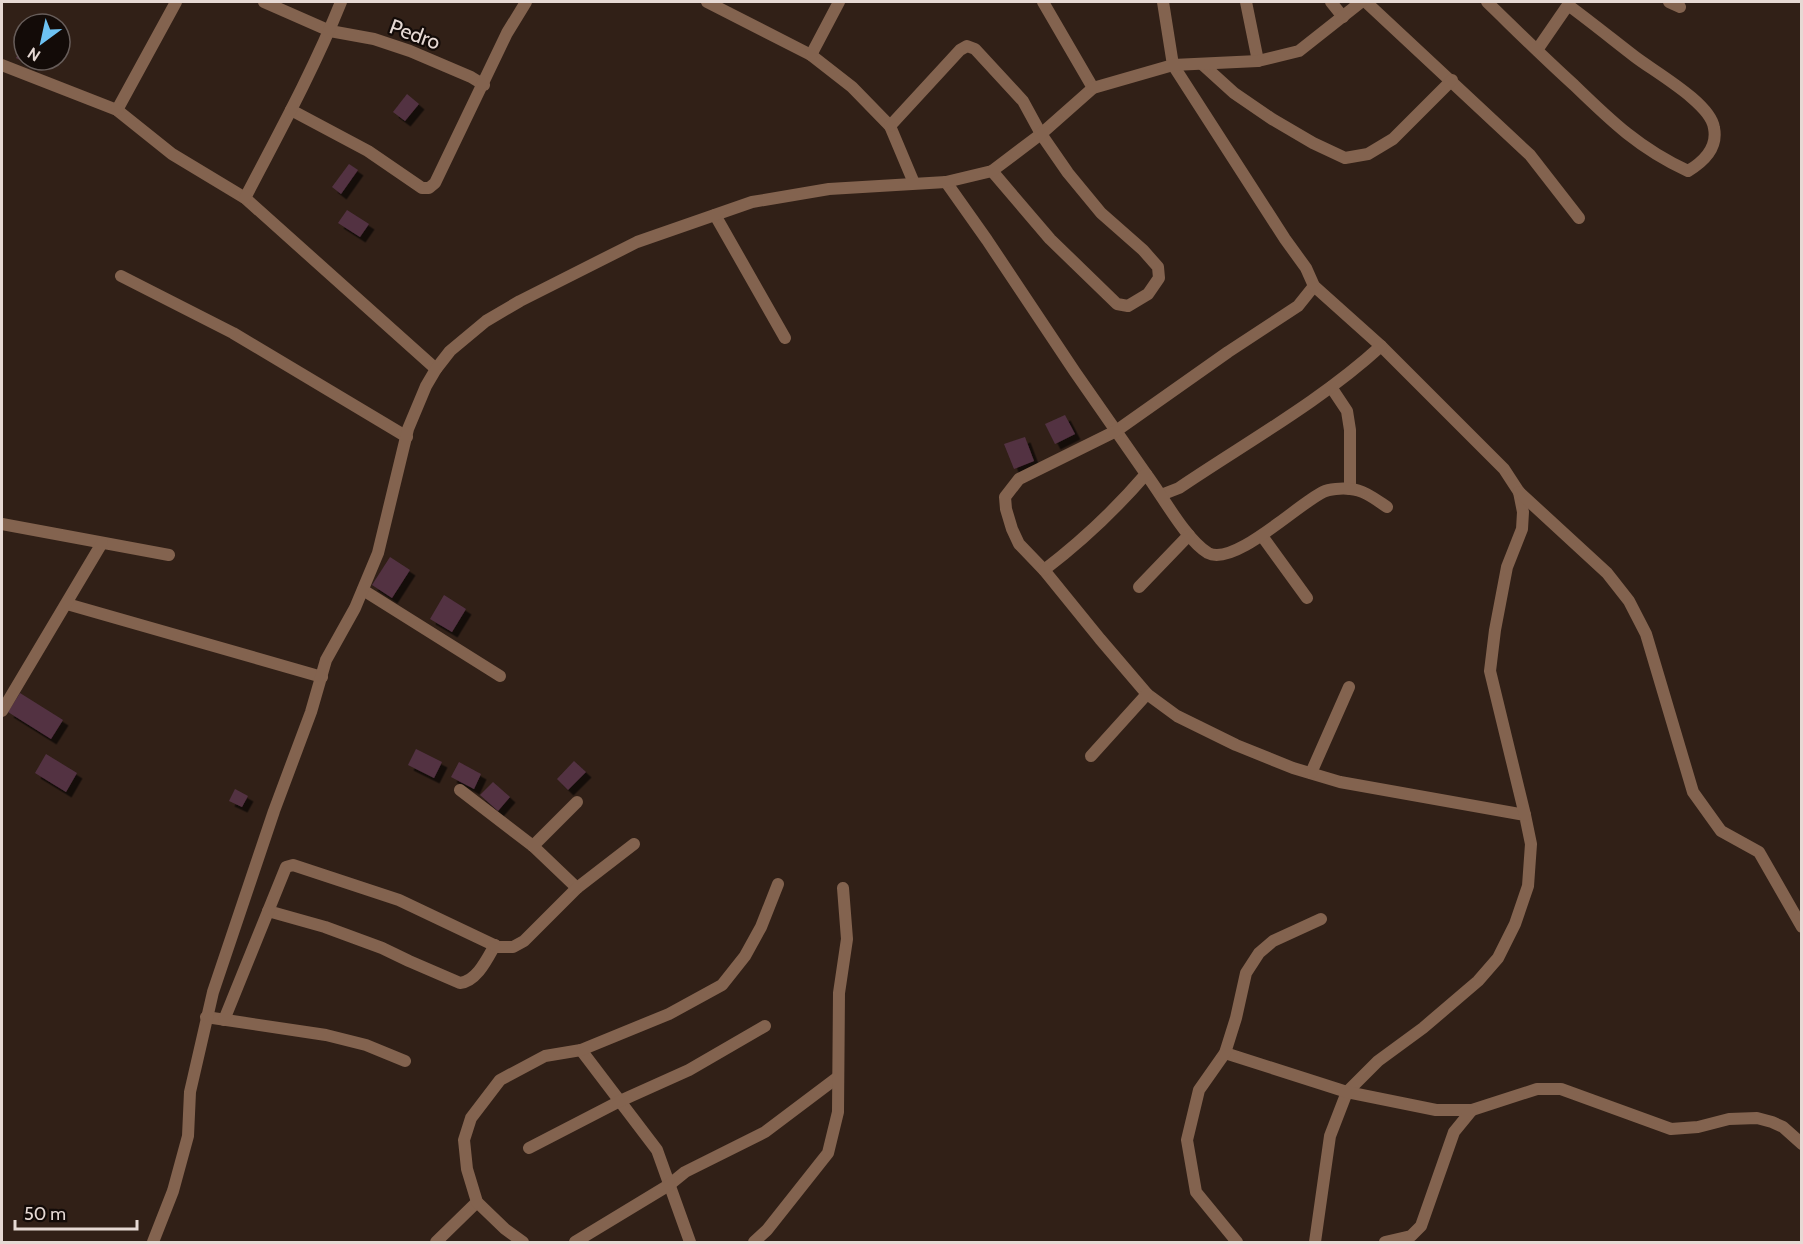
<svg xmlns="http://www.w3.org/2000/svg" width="1803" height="1244" viewBox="0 0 1803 1244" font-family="Cabin,sans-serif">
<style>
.building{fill:#533243;filter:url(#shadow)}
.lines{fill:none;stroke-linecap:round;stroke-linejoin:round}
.street{stroke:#83634f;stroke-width:12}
.labels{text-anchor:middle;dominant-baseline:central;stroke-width:4.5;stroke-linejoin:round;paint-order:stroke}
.street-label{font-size:21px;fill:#e6d9d4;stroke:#130b08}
</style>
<defs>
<filter id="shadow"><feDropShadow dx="5.5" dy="5.5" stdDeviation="0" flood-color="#0009"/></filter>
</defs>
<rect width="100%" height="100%" fill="#312017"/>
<g class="building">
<polygon points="22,46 24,47 24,60 36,60 32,66 16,58"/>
<polygon points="407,94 419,104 405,121 393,112"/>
<polygon points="349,164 358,170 341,194 332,187"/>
<polygon points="347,210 369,224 360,237 338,223"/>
<polygon points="1065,415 1075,434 1055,444 1045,424"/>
<polygon points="1025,437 1034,461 1014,469 1004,444"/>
<polygon points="390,557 410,570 392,598 372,585"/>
<polygon points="444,595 466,609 452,632 430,619"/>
<polygon points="20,693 63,720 51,739 8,712"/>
<polygon points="416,749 442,762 434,778 408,765"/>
<polygon points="46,754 77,773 66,792 35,773"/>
<polygon points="574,761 586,772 568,790 557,779"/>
<polygon points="459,762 481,774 474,789 451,777"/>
<polygon points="493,782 510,797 498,811 480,795"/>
<polygon points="235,789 248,796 242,807 229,801"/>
</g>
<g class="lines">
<g class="street">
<polyline points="264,2 330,31 374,39 410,51 471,77 484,85"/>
<polyline points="707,2 811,55 852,87 890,126 914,183"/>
<polyline points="1043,2 1093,88"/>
<polyline points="1246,2 1258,61"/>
<polyline points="1331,2 1343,17"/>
<polyline points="1366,2 1530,155 1579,218"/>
<path d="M 1487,2 C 1516,30 1544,58 1574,85 C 1611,121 1640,149 1688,171 C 1703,162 1718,148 1714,128 C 1711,103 1653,71 1634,56 C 1612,39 1591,22 1568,5 L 1537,50"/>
<polyline points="1669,2 1680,7"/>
<polyline points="811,55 839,2"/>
<polyline points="1202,64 1234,93 1272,119 1313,143 1345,158 1368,154 1393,139 1452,80"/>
<polyline points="2,65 117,110 172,154 245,198 436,369"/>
<polyline points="117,110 176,2"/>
<polyline points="291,110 368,151 422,188 429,188 435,183 507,33 526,2"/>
<polyline points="890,126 960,50 967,46 975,49 1023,101 1041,134 1068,173 1101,213 1143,250 1158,267 1159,278 1148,294 1128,306 1117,304 1050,239 992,171"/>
<polyline points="946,182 987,240 1075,372 1146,474"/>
<path d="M 245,198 C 279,133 314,69 341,2"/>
<polyline points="715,215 785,338"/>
<polyline points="121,276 233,333 407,437"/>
<polyline points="1314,286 1298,306 1228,352 1116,431 1019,479 1005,497 1006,509 1012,529 1019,544 1044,570 1100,639 1147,694 1177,716 1236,745 1293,768 1340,782 1525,815 1531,844 1528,886 1515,924 1498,958 1478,981 1423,1028 1378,1061 1347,1092 1330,1136 1315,1242"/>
<polyline points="1381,346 1504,469 1519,492 1523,512 1522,529 1507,567 1495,630 1490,671 1525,815"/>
<polyline points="1331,387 1347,411 1350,430 1350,489"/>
<polyline points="1519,492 1607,573 1629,601 1646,634 1693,792 1721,831 1759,852 1802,927"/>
<path d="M 1161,495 L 1179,488 C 1247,442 1321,401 1381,346 L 1314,286 L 1306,268 L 1285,239 L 1173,65 L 1163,2"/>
<polyline points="2,524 169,555"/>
<polyline points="1262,536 1307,598"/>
<path d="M 1044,570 C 1082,541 1115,510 1146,474 C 1162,495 1186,540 1208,553 C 1234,567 1298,504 1323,492 C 1329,489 1342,488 1350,489 C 1364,490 1375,499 1387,507"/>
<polyline points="1139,587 1189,535"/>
<polyline points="363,590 500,676"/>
<polyline points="67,604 322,677"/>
<polyline points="2,711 102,543"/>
<polyline points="1091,756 1147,694"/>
<polyline points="1311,773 1349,687"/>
<polyline points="460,790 533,846 577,888"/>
<polyline points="533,846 577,802"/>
<path d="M 268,911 L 325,927 L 382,948 L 409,961 L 460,983 C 477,981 487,959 495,945"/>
<polyline points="206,1017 326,1035 366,1045 405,1061"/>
<polyline points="224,1020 286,867 293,865 399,900 498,947 513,947 524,941 577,888 634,844"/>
<polyline points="581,1050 657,1150 690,1242"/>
<polyline points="1225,1053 1347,1092 1436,1110 1472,1110 1537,1089 1561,1089 1671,1129 1698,1127 1729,1119 1757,1118 1772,1122 1783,1127 1802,1144"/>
<polyline points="529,1148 620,1101 689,1070 765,1026"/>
<polyline points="153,1242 173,1191 188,1136 190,1092 213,992 274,811 311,712 326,660 355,608 378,553 408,429 426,386 436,369 450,351 486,321 520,301 637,242 752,202 829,189 946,182 992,171 1041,134 1093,88 1173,65 1258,61 1299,51 1361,2"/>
<polyline points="436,1242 477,1202"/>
<polyline points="523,1242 505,1229 477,1202 467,1169 464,1140 471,1118 500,1080 545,1056 581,1050 669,1014 722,985 745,956 761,927 778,884"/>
<polyline points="575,1242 669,1185 685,1172 765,1132 838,1077"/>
<polyline points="754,1242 767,1230 828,1153 838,1112 839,993 847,939 843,888"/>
<polyline points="1237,1242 1196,1192 1187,1140 1199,1090 1225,1053 1236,1018 1246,973 1259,953 1273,941 1321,919"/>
<polyline points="1385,1242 1411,1236 1421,1226 1454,1132 1472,1110"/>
</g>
</g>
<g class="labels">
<g class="street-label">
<text transform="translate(415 34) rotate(20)">Pedro</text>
</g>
</g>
<rect width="1803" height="1244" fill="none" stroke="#e6d9d4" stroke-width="6"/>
<g transform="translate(42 42) rotate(213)"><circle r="28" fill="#130b08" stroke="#675d5a" stroke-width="1.5"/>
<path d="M0-4.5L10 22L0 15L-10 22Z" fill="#6dc2f3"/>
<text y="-9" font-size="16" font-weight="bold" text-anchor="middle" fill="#e6d9d4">N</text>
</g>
<path d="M15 1220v9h122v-9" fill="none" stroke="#e6d9d4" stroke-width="3"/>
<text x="24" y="1220" font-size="18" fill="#e6d9d4" stroke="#130b08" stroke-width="4.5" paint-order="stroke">50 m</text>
</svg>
